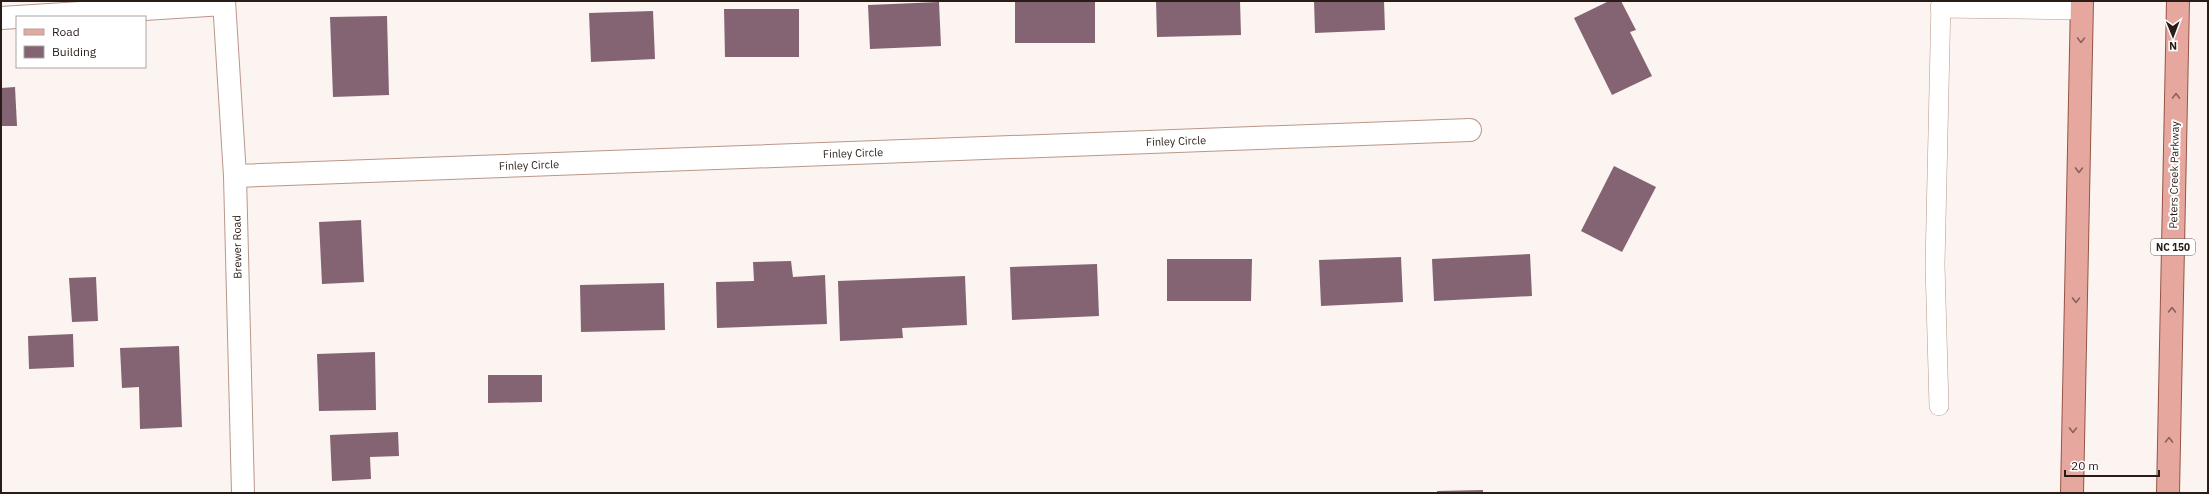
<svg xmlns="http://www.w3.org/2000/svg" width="2209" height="494" viewBox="0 0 2209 494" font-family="'IBM Plex Sans',sans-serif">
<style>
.building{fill:#846473}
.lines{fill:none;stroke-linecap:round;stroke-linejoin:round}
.service-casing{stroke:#ba9789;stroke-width:20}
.minor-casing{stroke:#ba9789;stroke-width:24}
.tertiary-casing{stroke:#ba9789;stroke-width:24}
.primary-casing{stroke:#995246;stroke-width:24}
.service{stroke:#fff;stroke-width:19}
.minor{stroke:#fff;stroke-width:22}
.tertiary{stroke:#fff;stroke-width:22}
.primary{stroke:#e6a89e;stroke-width:22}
.oneway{stroke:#88625b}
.labels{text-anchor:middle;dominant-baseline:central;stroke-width:4;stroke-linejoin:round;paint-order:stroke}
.shield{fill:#fff;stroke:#6a615d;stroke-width:1}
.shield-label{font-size:10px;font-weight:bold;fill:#2a1d18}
.street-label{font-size:11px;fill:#2a1d18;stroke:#fff}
</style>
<rect width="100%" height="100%" fill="#fbf4f1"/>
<g class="building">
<rect x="1015" y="1" width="80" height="42"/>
<polygon points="1156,1 1240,1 1241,35 1157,37"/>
<polygon points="1314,1 1384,1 1385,30 1315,33"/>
<polygon points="1609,1 1621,1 1636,30 1630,32 1652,76 1612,95 1574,18"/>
<polygon points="939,2 941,46 870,49 868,5"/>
<polygon points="724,9 799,9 799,57 725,57"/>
<polygon points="653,11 655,59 591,62 589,13"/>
<polygon points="387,16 389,95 333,97 330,17"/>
<polygon points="15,87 17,126 1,126 1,88"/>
<polygon points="1614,166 1656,187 1622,252 1581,231"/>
<polygon points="361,220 364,282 322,284 319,222"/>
<polygon points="1530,254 1532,296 1434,301 1432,259"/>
<polygon points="1401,257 1403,302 1321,306 1319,260"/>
<polygon points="1167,259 1252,259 1251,301 1167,301"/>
<polygon points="791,261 793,277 825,275 827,324 717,328 716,282 754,281 753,262"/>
<polygon points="1097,264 1099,316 1012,320 1010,267"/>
<polygon points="965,276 967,325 902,328 903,338 840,341 838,281"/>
<polygon points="96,277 98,321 72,322 69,278"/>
<polygon points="664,283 665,330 581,332 580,285"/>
<polygon points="73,334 74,367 29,369 28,336"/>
<polygon points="179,346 182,427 140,429 139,387 122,388 120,348"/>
<polygon points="375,352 376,410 319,411 317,354"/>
<polygon points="488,375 542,375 542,402 488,403"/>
<polygon points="398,432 399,456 370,457 371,479 332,481 330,435"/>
<polygon points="1483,490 1483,493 1437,493 1437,491"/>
</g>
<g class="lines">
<g class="service-casing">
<g id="service">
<polyline points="1940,8 2082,10"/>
<polyline points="1939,406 1935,265 1941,1"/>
</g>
</g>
<g class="minor-casing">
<g id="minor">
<polyline points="1,18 224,4"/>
<polyline points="235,176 1470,130"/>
</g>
</g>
<g class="tertiary-casing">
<polyline id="tertiary" points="224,1 235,176 243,493"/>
</g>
<g class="primary-casing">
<g id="primary">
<polyline points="2072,493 2082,1"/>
<polyline points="2168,493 2178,1"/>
</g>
</g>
<use href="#service" class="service"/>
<use href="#minor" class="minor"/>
<use href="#tertiary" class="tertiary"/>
<use href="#primary" class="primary"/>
</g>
<defs><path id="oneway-chevron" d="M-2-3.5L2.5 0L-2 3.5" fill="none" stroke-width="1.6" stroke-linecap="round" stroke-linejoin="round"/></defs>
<g class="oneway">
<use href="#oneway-chevron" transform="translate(2081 40) rotate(91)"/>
<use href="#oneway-chevron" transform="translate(2176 96) rotate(-89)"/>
<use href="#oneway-chevron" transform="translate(2079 170) rotate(91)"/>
<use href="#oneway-chevron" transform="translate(2076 300) rotate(91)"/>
<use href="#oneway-chevron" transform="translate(2172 310) rotate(-89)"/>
<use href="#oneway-chevron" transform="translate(2073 430) rotate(91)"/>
<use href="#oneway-chevron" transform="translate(2169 440) rotate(-89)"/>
</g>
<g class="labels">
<rect class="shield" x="2151" y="239" width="44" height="16" rx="3"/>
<g class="shield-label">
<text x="2173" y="247">NC 150</text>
</g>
<g class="street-label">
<text transform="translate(1176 141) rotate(-2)">Finley Circle</text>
<text transform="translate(853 153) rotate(-2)">Finley Circle</text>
<text transform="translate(529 165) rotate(-2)">Finley Circle</text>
<text transform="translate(2174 175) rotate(-89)">Peters Creek Parkway</text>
<text transform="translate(237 247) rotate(-91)">Brewer Road</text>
</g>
</g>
<rect width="2209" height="494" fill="none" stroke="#2a1d18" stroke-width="4"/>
<rect x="16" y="16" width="130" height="52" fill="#ffffff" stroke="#aaa5a3"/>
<rect x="24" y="29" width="20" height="6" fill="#e6a89e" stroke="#aaa5a3"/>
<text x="52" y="36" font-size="12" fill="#2a1d18">Road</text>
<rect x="24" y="46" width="20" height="12" fill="#846473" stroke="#aaa5a3"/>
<text x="52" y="56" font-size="12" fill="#2a1d18">Building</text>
<g transform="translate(2173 36) rotate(179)" stroke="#ffffff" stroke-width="3" paint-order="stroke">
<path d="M0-3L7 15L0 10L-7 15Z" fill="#2a1d18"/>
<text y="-6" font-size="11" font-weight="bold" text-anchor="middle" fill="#2a1d18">N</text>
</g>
<path d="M2065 470v6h94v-6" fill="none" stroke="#2a1d18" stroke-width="2"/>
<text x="2071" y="470" font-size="12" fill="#2a1d18" stroke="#ffffff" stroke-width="3" paint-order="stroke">20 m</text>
</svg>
